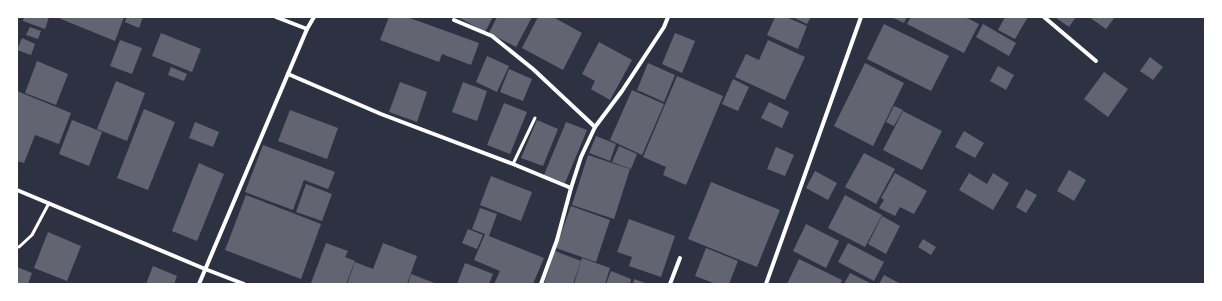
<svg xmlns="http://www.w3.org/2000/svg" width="1222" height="301" viewBox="0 0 1222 301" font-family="'Archivo Narrow',sans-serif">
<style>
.building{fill:#626471}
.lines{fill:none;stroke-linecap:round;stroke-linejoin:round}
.service{stroke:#fff;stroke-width:3}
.minor{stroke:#fff;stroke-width:4}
</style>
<rect width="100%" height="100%" fill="#2d3142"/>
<g class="building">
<polygon points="24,17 49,17 45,29 23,21"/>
<polygon points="56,17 124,17 115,41"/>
<polygon points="127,17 143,17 139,28 125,22"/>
<polygon points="389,17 407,17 479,43 471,65 442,54 439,62 380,40"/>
<polygon points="458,17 493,17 485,32"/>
<polygon points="497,17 532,17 516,47 489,33"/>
<polygon points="538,17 553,17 582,33 563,70 522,48"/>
<polygon points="775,17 786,17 807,26 798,49 767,35"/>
<polygon points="792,17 811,17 807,24"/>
<polygon points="891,17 907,17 904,23"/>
<polygon points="911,17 965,17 979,24 964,53 907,24"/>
<polygon points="1005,17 1028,17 1015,39 998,30"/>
<polygon points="1055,17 1076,17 1069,27"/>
<polygon points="1089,17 1115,17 1106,29"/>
<polygon points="884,24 949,56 931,91 867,59"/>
<polygon points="983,24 1016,43 1009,56 976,37"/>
<polygon points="30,27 41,31 38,39 26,35"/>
<polygon points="161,33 201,49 192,72 152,56"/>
<polygon points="675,33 695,41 682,73 662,64"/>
<polygon points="22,38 35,44 31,55 17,50"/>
<polygon points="120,40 142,48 132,74 110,66"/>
<polygon points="768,40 805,57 785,100 735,77 746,54 759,60"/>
<polygon points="599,42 632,60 610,100 591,89 595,81 582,74"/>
<polygon points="487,56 509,66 497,92 476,82"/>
<polygon points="1150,57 1163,67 1153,80 1140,71"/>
<polygon points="37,61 68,74 56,105 25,93"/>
<polygon points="648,63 675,75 664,102 637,90"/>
<polygon points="865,63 904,83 873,146 834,126"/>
<polygon points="998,66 1014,75 1006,90 990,81"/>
<polygon points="171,67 187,74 184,81 168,75"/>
<polygon points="509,69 532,79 523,101 500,92"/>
<polygon points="1104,72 1128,89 1108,117 1084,99"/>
<polygon points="677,76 723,96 686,185 663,175 666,167 643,157"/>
<polygon points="733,79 749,87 738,111 722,104"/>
<polygon points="116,81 145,93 127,141 97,129"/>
<polygon points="400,82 427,92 417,122 389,112"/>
<polygon points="463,82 487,91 477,121 452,112"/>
<polygon points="632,90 664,104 642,155 610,140"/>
<polygon points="17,91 71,113 59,144 35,135 24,163 17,161"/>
<polygon points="769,102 789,112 782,128 761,118"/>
<polygon points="504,103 527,112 510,154 487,145"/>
<polygon points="894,106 903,110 894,126 886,122"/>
<polygon points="144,109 175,122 148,190 117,178"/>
<polygon points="290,110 338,128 327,159 278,141"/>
<polygon points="903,111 942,131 922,170 883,150"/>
<polygon points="72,120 102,132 89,166 59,154"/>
<polygon points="537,120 558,129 543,166 521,158"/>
<polygon points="195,122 219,132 213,147 189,138"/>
<polygon points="566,122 587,130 565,183 544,175"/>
<polygon points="964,131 984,143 975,158 955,147"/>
<polygon points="596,136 616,144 610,161 589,153"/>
<polygon points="263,145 335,172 328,189 304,180 293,210 245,192"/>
<polygon points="619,146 637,154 631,169 612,162"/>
<polygon points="776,147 794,155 785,176 767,169"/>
<polygon points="864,153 895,169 876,204 845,187"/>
<polygon points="588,155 630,169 614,219 572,205"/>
<polygon points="199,163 224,174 197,241 172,231"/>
<polygon points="1069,170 1086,180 1074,201 1057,191"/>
<polygon points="815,171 837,183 828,200 806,188"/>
<polygon points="895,173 927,191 914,214 900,207 895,216 879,208 884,200 881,198"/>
<polygon points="969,173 987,184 993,173 1009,183 993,210 959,190"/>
<polygon points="491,176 532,192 521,221 480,205"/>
<polygon points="711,182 780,210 757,267 688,239"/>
<polygon points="306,184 332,194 322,221 296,212"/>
<polygon points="1026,189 1037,195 1026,213 1016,207"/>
<polygon points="246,195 321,224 301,279 225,250"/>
<polygon points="845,195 882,215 865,247 828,228"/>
<polygon points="571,206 610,220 596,262 556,248"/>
<polygon points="480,208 497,214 489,236 544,258 533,284 494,284 500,271 474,260 485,234 472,229"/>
<polygon points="882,216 900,226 886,254 868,244"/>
<polygon points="629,219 675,236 661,277 629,266 632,257 617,252"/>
<polygon points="806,224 839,241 826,268 793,251"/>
<polygon points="468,229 483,235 477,249 462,243"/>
<polygon points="48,232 81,246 67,281 34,268"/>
<polygon points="923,239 936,247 931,255 918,247"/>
<polygon points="326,243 348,251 345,257 355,261 346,284 314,284 311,283"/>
<polygon points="383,243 417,256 407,284 347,284 355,262 373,269"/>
<polygon points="848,243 884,262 874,281 838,262"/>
<polygon points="706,248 738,261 729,284 716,284 695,276"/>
<polygon points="555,251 581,261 573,284 544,284"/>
<polygon points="582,258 610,268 605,284 574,284"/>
<polygon points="799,259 842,280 840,284 787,284"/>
<polygon points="465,263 493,274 489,284 457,284"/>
<polygon points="153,266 177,276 174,284 146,284"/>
<polygon points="17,267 32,273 28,284 17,284"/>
<polygon points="611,271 631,279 630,284 606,284"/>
<polygon points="850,273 872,284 844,284"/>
<polygon points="411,274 437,284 408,284"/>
<polygon points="884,275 901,284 879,284"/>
<polygon points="634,279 648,284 633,284"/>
</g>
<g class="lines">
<g class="service">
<polyline points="513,164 535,118"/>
<polyline points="17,247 19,247 32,235 49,203"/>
</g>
<g class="minor">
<polyline points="276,17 307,29"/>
<polyline points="1044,17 1096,61"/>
<polyline points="454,20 492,36 533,69 595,127"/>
<polyline points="288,74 381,114 513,164 571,188"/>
<polyline points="17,190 205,269 244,284"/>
<polyline points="199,284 307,29 314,17"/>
<polyline points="541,284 557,240 571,188 581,157 595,127 622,91 664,27 668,17"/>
<polyline points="670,284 680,258"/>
<polyline points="766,284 861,17"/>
</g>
</g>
<rect width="1222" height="301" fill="none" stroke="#ffffff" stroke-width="36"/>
</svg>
